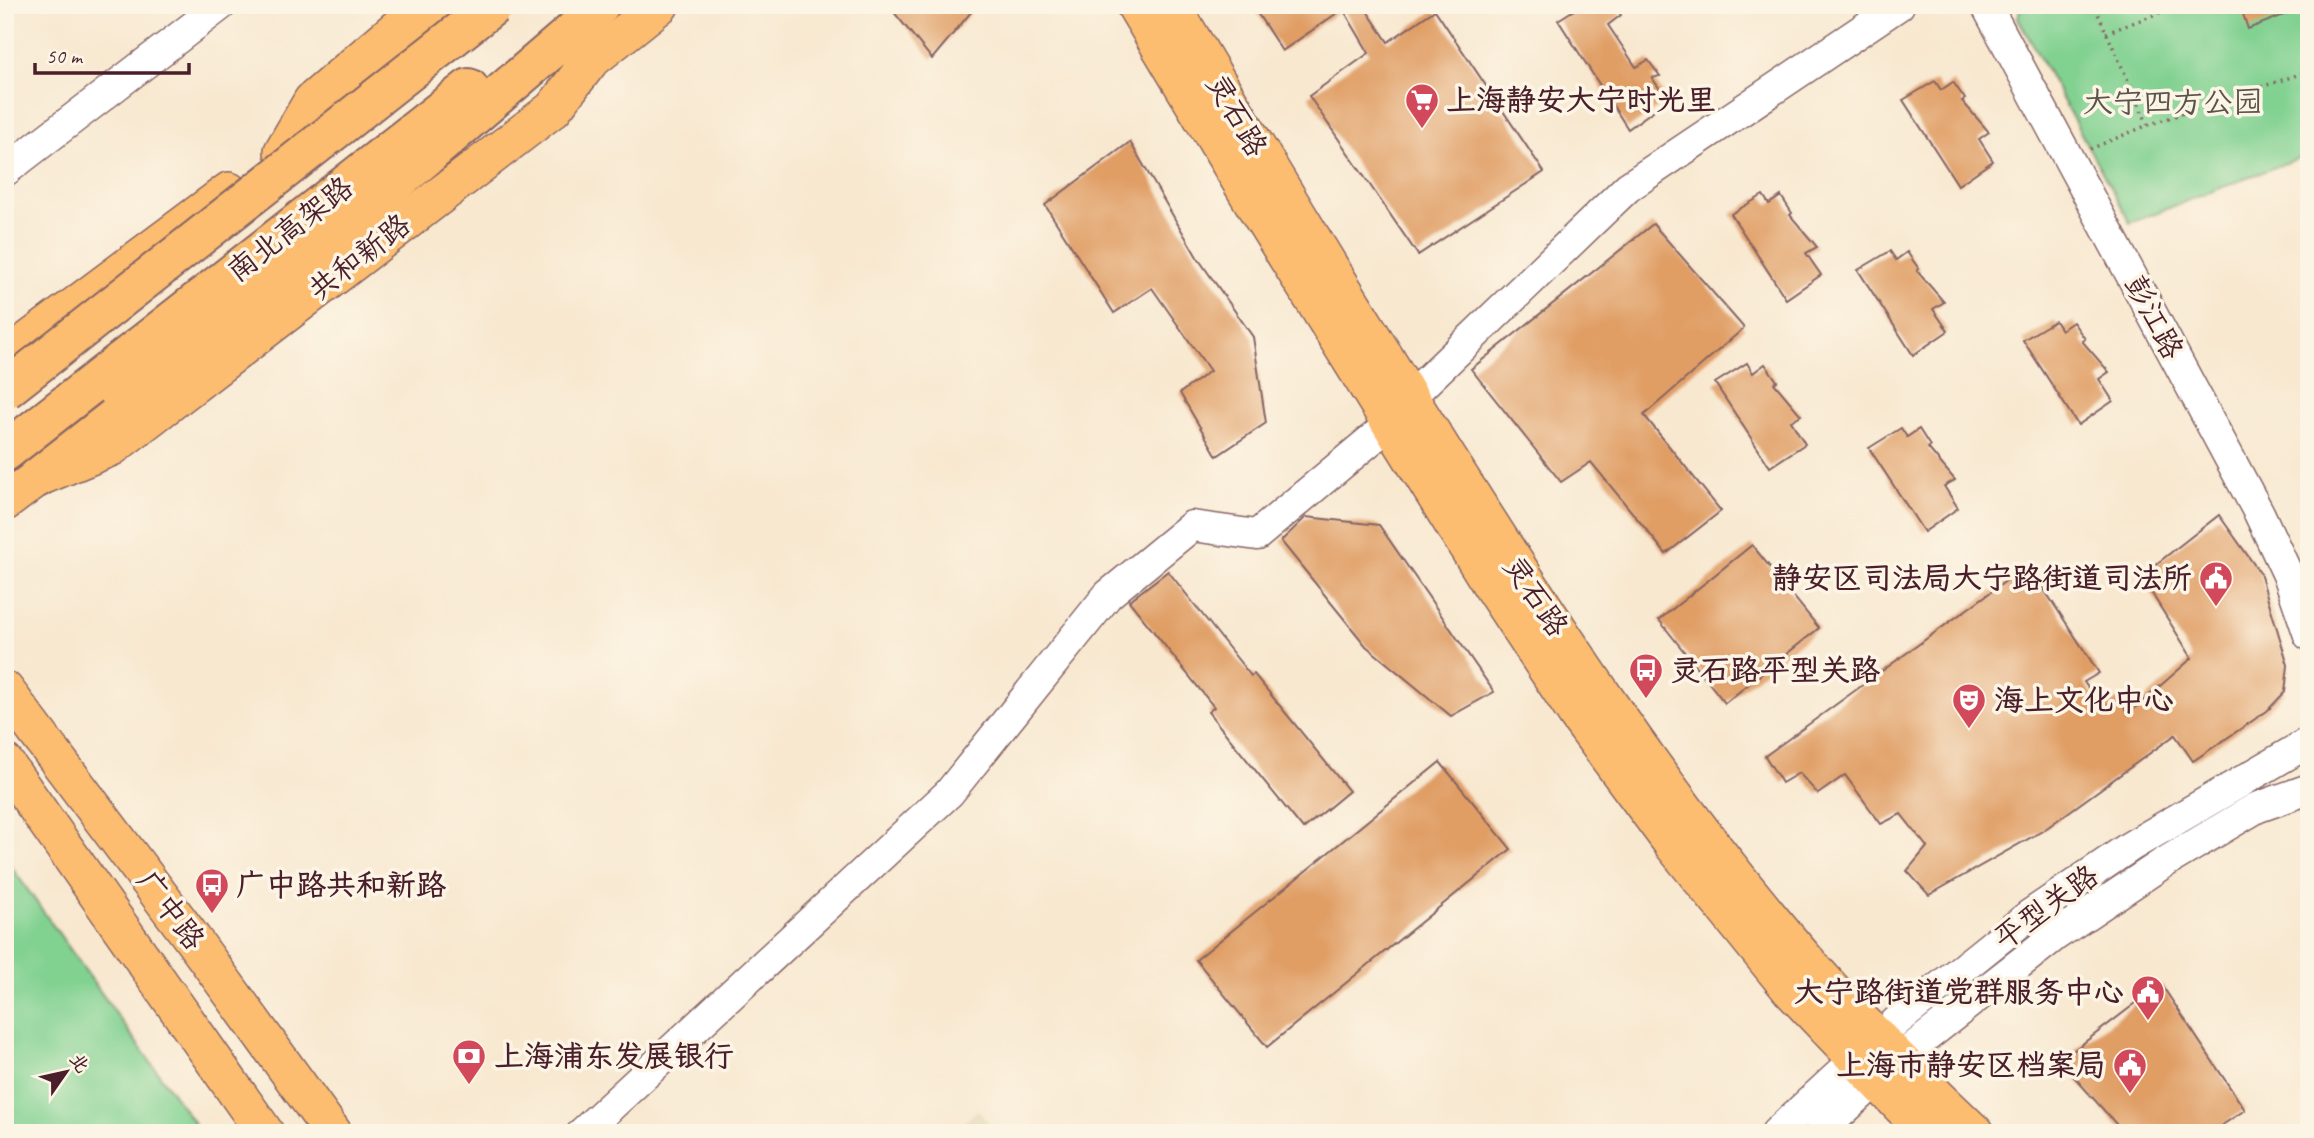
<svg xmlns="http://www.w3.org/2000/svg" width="2314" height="1138" viewBox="0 0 2314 1138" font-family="Caveat,'LXGW WenKai TC',sans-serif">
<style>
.built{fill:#e5dbba}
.green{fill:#81d191;stroke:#66785e;stroke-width:2}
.building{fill:#e09e65}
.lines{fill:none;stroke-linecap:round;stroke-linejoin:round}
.minor-casing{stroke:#876565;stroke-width:33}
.major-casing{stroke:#876565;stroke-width:40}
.highway-casing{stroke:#876565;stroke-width:42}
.path{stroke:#876565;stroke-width:3.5;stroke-dasharray:2 5;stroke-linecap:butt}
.minor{stroke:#fff;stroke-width:30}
.major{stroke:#fcbd6f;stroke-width:37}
.highway{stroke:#fcbd6f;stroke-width:38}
.highway-bridge-casing{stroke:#876565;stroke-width:42;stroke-linecap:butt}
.highway-bridge{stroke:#fcbd6f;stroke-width:38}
.labels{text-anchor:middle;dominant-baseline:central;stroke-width:7;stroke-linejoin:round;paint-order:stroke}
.poi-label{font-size:30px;font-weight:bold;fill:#4a1f2b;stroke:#fcf5e5;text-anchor:start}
.park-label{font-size:30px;fill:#5a544a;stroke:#fcf5e5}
.street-label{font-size:30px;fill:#4a1f2b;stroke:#fcf5e5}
</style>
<rect width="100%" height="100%" fill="#fcf5e5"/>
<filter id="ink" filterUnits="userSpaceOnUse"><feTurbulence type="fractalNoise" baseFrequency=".0143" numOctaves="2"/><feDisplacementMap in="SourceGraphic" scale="14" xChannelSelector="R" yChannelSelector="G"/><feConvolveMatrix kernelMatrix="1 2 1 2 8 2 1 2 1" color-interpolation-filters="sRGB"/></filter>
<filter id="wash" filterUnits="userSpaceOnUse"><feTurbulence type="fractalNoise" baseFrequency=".00686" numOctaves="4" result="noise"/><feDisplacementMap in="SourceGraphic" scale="28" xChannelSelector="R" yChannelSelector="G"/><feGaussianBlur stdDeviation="1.57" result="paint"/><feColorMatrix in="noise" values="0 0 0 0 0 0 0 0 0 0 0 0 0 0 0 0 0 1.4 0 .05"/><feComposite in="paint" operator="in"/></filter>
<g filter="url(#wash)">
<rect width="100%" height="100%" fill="#f8e8d0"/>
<polygon class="built" points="978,1110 997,1133 952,1133"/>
<g class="green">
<polygon points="2021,5 2309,5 2309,154 2130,223 2018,18"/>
<polygon points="5,858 201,1133 5,1133"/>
</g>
<g id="blocks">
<g class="building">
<polygon points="888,5 977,5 932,59"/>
<polygon points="1252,5 1363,5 1388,42 1435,10 1544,172 1418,255 1309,96 1369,53 1343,9 1282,51"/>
<polygon points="1582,5 1613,5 1621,15 1608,25 1636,67 1648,60 1660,76 1652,78 1668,100 1628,129 1558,20"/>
<polygon points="2240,5 2306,5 2307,6 2248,29"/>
<polygon points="1935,81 1941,90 1953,82 1965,99 1962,101 1989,132 1979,139 1993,161 1958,185 1903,100"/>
<polygon points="1130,142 1197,257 1253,337 1266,423 1217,456 1180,393 1210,371 1152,288 1114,313 1045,205"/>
<polygon points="1763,195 1769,204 1781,196 1792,213 1790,215 1817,247 1806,253 1821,275 1786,299 1731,214"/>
<polygon points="1653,224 1744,328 1644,415 1721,511 1666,554 1591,462 1561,482 1471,369"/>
<polygon points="1890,251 1896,260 1907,252 1919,269 1917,271 1944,302 1933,309 1948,331 1913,355 1858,270"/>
<polygon points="2055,321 2061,330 2073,322 2085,339 2082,341 2109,372 2099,379 2113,401 2078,425 2023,340"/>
<polygon points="1747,363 1753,373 1765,364 1777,381 1774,383 1801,415 1791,421 1805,444 1770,467 1715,383"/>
<polygon points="1901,428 1907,437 1919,429 1930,446 1928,448 1955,480 1944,486 1958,508 1924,532 1869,448"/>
<polygon points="2219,515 2260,573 2288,665 2285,692 2267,711 2193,761 2175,735 2044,830 1929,895 1907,871 1927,847 1901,814 1881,824 1845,775 1818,794 1799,773 1782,783 1765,756 2028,565 2099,673 2084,682 2102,708 2119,699 2128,714 2192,658 2141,576"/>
<polygon points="1306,517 1379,525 1494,692 1451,716 1366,646 1281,541"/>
<polygon points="1752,545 1819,628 1725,703 1659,620"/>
<polygon points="1168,571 1251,676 1254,674 1349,791 1303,829 1208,712 1214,707 1129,601"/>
<polygon points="1440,762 1511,849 1267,1047 1196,960"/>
<polygon points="2161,984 2245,1110 2210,1133 2124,1133 2060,1061"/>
</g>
</g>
</g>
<g filter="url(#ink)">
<use href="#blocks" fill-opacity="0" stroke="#876565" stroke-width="2"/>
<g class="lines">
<g class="minor-casing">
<g id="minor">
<polyline points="1986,5 2259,513 2289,577 2309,635"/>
<polyline points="5,171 221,5"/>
<polyline points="1410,397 1628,187 1899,5"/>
<polyline points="582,1133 949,793 1108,595 1192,526 1257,535 1391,423"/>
<polyline points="1776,1133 1897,1021 2028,916 2131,846 2309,742"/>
<polyline points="1819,1133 1906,1053 2056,935 2162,864 2256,808 2309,789"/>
</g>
</g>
<g class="major-casing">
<g id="major">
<polyline points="1135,5 1260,214 1491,585 1577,715 1674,846 1790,989 1901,1106 1930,1133"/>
<path d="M 1172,5 C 1252,142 1335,276 1418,411 C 1540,605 1666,802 1818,974 C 1867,1029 1921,1082 1975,1133"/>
<polyline points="283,151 312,101 424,5"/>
<polyline points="5,358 229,191"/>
<polyline points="118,392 260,275"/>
<polyline points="5,502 37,478 112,447 553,109 590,61 660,5"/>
<polyline points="5,690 188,933 333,1133"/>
<polyline points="5,763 265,1133"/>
</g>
</g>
<g class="highway-casing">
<g id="highway">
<polyline points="381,71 460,5"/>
<polyline points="5,452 469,88"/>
<polyline points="37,478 197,353 571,33 600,5"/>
</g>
</g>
<g class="path">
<polyline points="2106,33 2180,5"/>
<polyline points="2148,125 2309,71"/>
<polyline points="2090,149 2148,125 2094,5"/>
</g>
<use href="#minor" class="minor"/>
<use href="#major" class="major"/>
<use href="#highway" class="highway"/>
<g class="highway-bridge-casing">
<polyline id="highway-bridge" points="5,390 494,5"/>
</g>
<use href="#highway-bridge" class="highway-bridge"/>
</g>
</g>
<defs>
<g id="supermarket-pin" transform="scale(1.75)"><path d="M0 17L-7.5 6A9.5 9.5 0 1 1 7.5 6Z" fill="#d1495b" stroke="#fcf5e5"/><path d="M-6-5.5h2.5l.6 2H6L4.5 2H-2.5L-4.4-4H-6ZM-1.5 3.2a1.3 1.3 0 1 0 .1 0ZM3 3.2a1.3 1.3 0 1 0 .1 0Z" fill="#fff"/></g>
<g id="civic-pin" transform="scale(1.75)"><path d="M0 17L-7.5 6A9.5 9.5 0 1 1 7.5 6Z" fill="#d1495b" stroke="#fcf5e5"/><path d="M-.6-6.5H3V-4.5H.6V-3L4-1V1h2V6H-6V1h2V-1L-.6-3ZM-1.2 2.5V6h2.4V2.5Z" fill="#fff"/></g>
<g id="bus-pin" transform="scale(1.75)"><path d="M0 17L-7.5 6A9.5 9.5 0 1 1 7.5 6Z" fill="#d1495b" stroke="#fcf5e5"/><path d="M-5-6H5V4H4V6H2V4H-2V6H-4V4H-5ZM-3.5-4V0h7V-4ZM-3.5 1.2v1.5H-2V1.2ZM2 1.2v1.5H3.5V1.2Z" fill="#fff"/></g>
<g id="theatre-pin" transform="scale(1.75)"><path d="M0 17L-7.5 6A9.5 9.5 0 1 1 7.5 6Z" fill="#d1495b" stroke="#fcf5e5"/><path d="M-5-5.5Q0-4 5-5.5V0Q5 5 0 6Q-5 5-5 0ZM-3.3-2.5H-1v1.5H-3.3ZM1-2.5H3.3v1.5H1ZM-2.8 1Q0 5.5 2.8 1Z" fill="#fff"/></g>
<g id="bank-pin" transform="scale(1.75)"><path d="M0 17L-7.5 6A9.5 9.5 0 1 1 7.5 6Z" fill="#d1495b" stroke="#fcf5e5"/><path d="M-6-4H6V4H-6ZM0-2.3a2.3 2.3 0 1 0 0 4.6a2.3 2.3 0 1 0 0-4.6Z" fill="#fff"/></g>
</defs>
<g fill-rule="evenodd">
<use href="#supermarket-pin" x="1422" y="100"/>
<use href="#civic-pin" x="2216" y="578"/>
<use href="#bus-pin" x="1646" y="670"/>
<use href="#theatre-pin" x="1969" y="700"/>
<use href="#bus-pin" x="212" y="885"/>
<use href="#civic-pin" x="2148" y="992"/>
<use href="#bank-pin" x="469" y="1056"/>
<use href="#civic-pin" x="2130" y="1065"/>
</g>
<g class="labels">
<g class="poi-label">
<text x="1446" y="100">上海静安大宁时光里</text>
<text x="2192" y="578" text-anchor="end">静安区司法局大宁路街道司法所</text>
<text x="1670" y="670">灵石路平型关路</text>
<text x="1994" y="700">海上文化中心</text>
<text x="236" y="885">广中路共和新路</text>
<text x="2124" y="992" text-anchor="end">大宁路街道党群服务中心</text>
<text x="494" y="1056">上海浦东发展银行</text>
<text x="2106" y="1065" text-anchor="end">上海市静安区档案局</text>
</g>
<g class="park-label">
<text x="2173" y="102">大宁四方公园</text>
</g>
<g class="street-label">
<text transform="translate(1237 115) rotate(60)">灵石路</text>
<text transform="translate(290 229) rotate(-38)">南北高架路</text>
<text transform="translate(359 257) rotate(-38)">共和新路</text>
<text transform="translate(2154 317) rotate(62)">彭江路</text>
<text transform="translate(1536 596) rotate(56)">灵石路</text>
<text transform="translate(2046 907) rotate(-36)">平型关路</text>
<text transform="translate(171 910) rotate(53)">广中路</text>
</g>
</g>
<rect width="2314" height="1138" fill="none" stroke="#fcf5e5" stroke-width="28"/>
<g transform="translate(66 1072) rotate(56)" stroke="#fcf5e5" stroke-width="5" paint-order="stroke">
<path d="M0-5L12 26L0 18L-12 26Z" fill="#4a1f2b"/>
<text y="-10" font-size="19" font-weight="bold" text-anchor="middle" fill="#4a1f2b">北</text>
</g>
<path d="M35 63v10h154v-10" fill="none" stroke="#4a1f2b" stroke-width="3.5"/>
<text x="46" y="63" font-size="21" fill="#4a1f2b" stroke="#fcf5e5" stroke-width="5" paint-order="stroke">50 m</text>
</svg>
